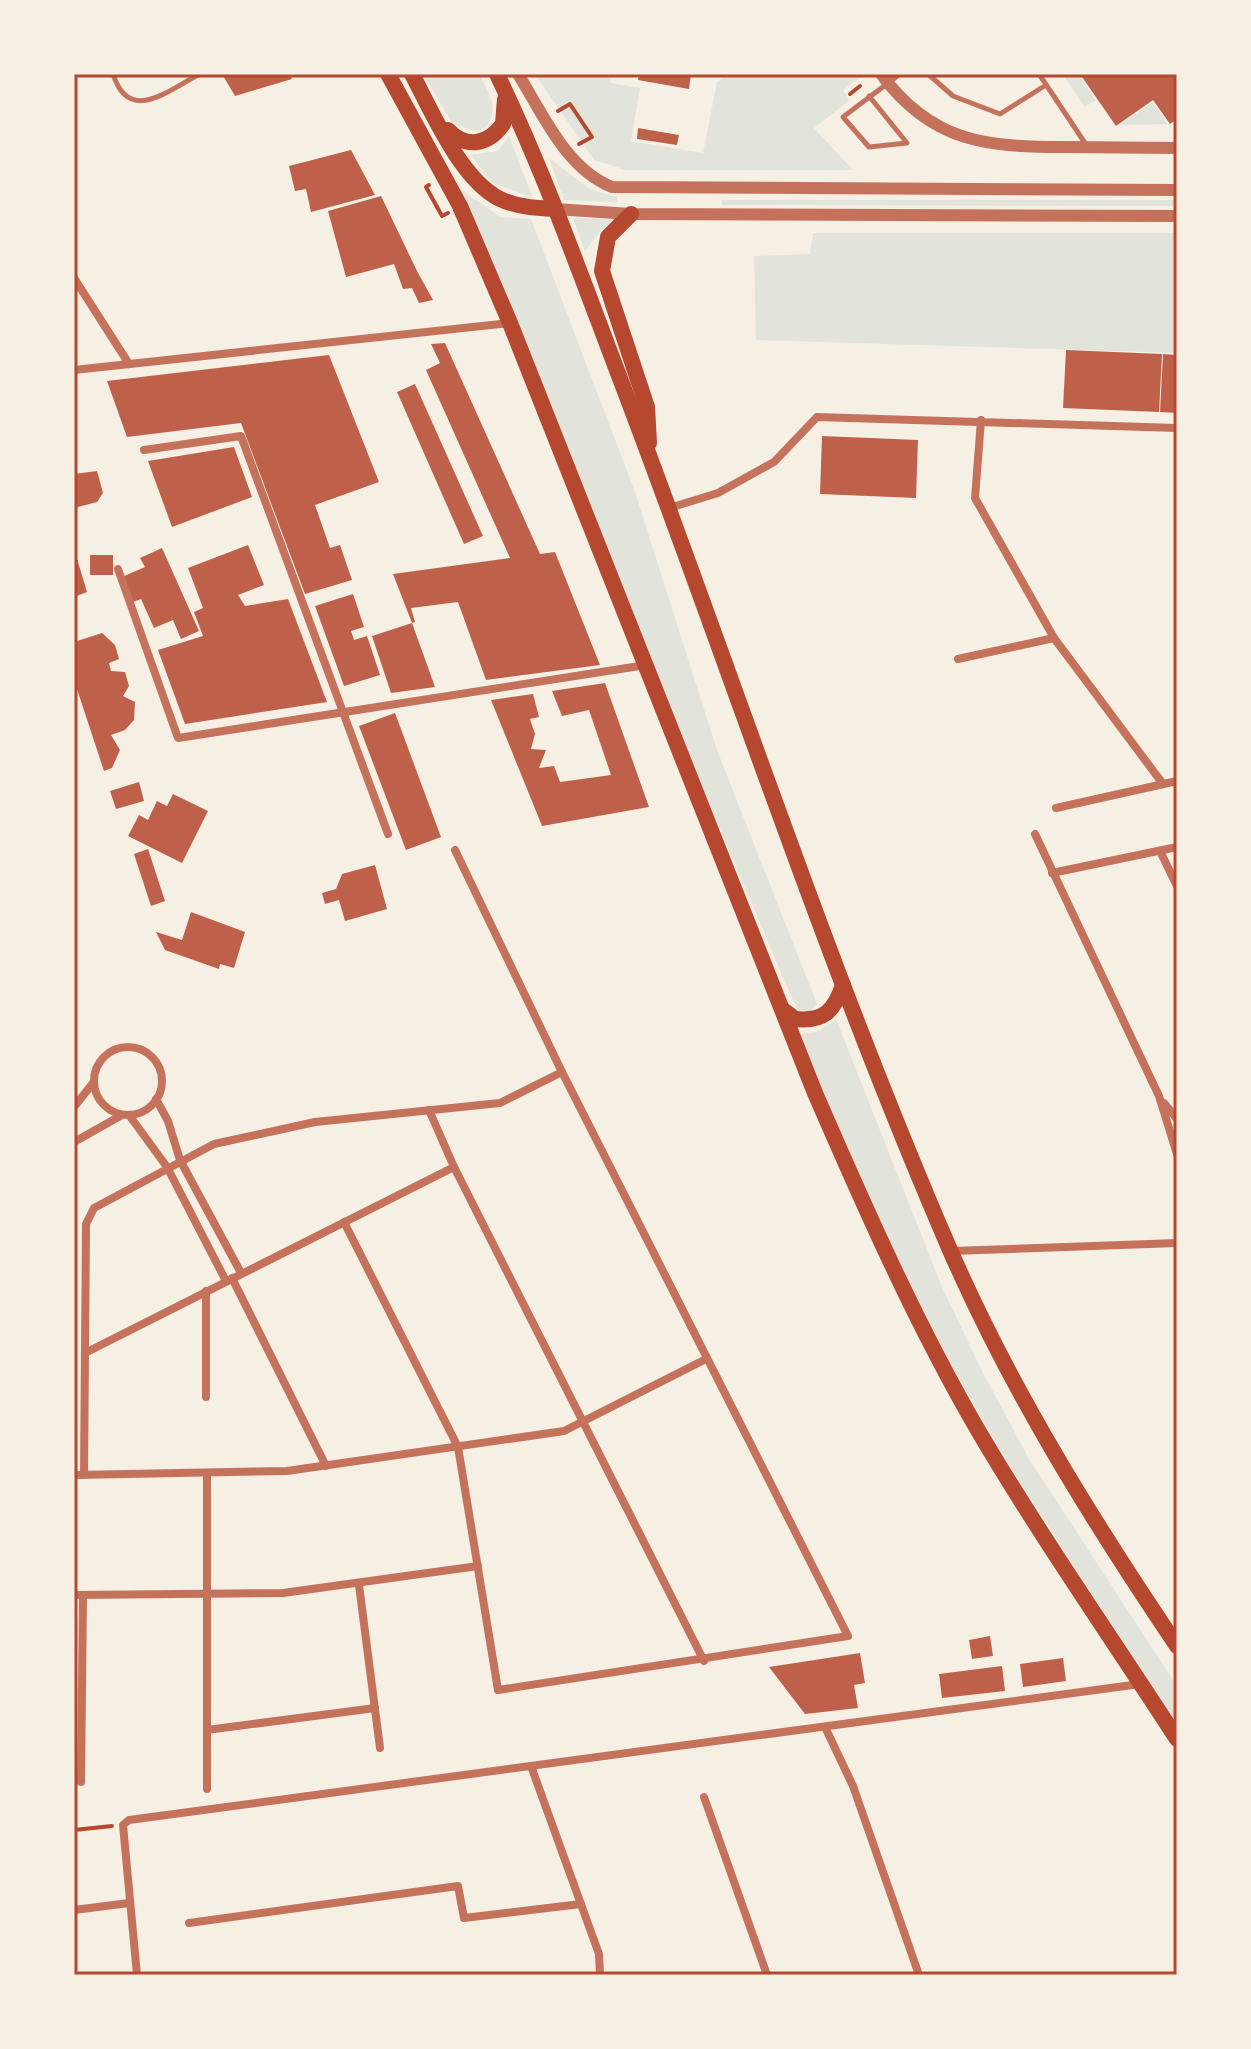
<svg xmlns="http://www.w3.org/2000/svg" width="1251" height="2049" viewBox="0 0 1251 2049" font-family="Karla,sans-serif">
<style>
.green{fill:#e2e4dc}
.building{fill:#bf614a}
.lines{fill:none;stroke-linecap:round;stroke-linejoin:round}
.path{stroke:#b5482f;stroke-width:4}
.service{stroke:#c5725c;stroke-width:5}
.minor{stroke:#c5725c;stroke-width:8}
.tertiary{stroke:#c5725c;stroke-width:12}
.primary{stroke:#b5482f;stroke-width:16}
.neatline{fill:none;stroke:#b5482f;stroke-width:3}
</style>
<rect width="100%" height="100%" fill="#f6efe4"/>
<g class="green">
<path d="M 423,74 L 479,74 C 490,95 504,117 478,132 L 453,124 Z"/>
<polygon points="535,74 611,74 610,83 640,88 631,141 703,153 717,82 729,74 859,74 861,77 843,90 849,101 814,128 853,170 626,170 594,160"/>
<polygon points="1062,74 1079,74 1096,100 1085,107"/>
<polygon points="1153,102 1168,124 1119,125"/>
<polygon points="509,136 533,198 491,182 471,155 498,151"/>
<polygon points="549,158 591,190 617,197 617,202 564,200"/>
<polygon points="456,186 500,217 531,219 635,492 717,750 817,1004 809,1012 798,1010 791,996 647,657"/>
<polygon points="722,200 1177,200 1177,206 722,205"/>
<polygon points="573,218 617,219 603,228 585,251"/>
<polygon points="813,233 1177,233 1177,353 756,340 754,256 810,254"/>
<polygon points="836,1019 942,1287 982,1371 1029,1459 1177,1686 1177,1726 1011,1468 960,1380 914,1296 797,1034 817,1032"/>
</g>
<g class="building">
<polygon points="222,74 289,74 292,79 235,96"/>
<polygon points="639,74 691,74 689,89 638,80"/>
<polygon points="1080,74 1177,74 1177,119 1170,124 1153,100 1116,126"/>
<polygon points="638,128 679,135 677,145 637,139"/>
<polygon points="351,150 375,195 311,212 306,189 295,191 289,166"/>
<polygon points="381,196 417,271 433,300 419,303 412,288 403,289 394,264 346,277 328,211"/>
<polygon points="445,343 540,554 555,552 600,665 486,680 458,602 411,608 415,622 412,623 393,574 510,558 426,370 440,363 431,344"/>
<polygon points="1066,350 1162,354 1159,412 1063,408"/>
<polygon points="1163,354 1177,355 1177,413 1160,412"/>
<polygon points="329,355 379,482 315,505 330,548 340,545 352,580 305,594 241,423 127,437 107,381"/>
<polygon points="415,384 483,536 464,544 397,392"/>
<polygon points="822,436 918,440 916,498 820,494"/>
<polygon points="234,447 252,497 172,527 148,461"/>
<polygon points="97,471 103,493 97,502 74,508 74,474"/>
<polygon points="248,545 264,585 238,595 245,606 288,599 327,702 185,724 158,650 203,636 194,612 203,608 188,568"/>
<polygon points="162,548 199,631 181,639 173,620 154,628 141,599 133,602 122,577 145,567 140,558"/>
<polygon points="75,552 87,592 74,597 74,553"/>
<rect x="90" y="555" width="23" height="20"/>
<polygon points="353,594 364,627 351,631 354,640 367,636 380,675 344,686 315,606"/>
<polygon points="412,623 435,687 391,693 372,636"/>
<polygon points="102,633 115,645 119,659 109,663 111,671 125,672 129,686 123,696 135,702 134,720 125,730 111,735 120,750 112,768 104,771 74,680 74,642"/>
<polygon points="605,683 649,807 542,826 491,700 533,694 539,717 530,719 535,734 531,749 546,750 539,768 554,766 560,782 611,775 589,710 562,716 552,691"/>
<polygon points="395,713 441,837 406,850 359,726"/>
<polygon points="139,782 144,801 116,809 110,791"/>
<polygon points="173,794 208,811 182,863 128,836 139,815 148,820 157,801 167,806"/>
<polygon points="148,849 165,901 151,906 134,854"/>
<polygon points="375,865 387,909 345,921 339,900 325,904 322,893 336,889 342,874"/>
<polygon points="191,912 245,932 234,968 220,964 219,969 165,950 156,932 182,940"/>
<polygon points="990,1636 993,1656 972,1659 969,1640"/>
<polygon points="860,1653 865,1683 854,1685 858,1708 805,1714 769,1667"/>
<polygon points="1063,1658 1066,1681 1023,1687 1020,1664"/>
<polygon points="1002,1666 1005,1691 942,1698 939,1674"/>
</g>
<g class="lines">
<g class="path">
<polyline points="850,94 860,86"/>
<polyline points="558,111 570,104 592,137 579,144"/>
<polyline points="429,185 426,187 442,216 448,213"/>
<polyline points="74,1830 112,1826"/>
</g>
<g class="service">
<path d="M 113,74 C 129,125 168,90 200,74"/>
<polyline points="928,74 953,96 1000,114 1046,85"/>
<polyline points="1039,74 1087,146"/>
<polyline points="869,96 907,143 869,147 843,117 900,74"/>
</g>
<g class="minor">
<polyline points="74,278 129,364"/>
<polyline points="74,370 510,323"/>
<polyline points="981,420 975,498 1054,638 1163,784"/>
<polyline points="144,450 241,436 388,834"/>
<polyline points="669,508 718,493 774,462 817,417 1177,428"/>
<polyline points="118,569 178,738 646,665"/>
<polyline points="958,659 1054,638"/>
<polyline points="1056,808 1177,781"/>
<polyline points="1035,834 1159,1096 1177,1154"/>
<polyline points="1160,851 1177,886"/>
<polyline points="1052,873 1177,847"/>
<circle cx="128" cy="1081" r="34"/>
<polyline points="156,1099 168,1121 180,1160 241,1273"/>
<polyline points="1164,1103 1177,1119"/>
<polyline points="74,1107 93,1083"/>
<polyline points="429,1110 454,1167 704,1661"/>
<polyline points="129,1115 167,1167 226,1281"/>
<polyline points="74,1142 122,1115"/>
<polyline points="344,1222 458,1447 498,1690 848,1636 562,1072 455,850"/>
<polyline points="951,1251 1177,1243"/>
<polyline points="232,1278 326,1466"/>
<polyline points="206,1291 206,1397"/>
<polyline points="85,1353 454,1167"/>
<polyline points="74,1475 287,1471 564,1431 706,1359"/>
<polyline points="84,1475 86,1224 94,1208 214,1144 315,1122 500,1103 562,1072"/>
<polyline points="359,1585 380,1748"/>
<polyline points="74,1595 283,1593 478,1566"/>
<polyline points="825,1727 853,1786 919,1975"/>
<polyline points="207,1730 375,1708"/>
<polyline points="531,1766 599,1954 600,1975"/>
<polyline points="81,1782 83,1595"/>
<polyline points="207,1789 207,1475"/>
<polyline points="704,1797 767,1975"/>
<polyline points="74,1910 129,1903"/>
<polyline points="189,1923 458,1886 464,1918 581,1904"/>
<polyline points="137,1975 123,1825 129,1820 1140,1684"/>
</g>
<g class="tertiary">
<path d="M 518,74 C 543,114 566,169 612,187 L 1177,190"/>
<path d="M 881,74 C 932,143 987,147 1066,147 C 1103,147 1140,148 1177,148"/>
<polyline points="555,209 631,214 1177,216"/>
</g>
<g class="primary">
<path d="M 388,74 L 460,206 L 510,323 L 815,1093 C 865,1208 916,1324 979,1432 C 1041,1537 1111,1637 1177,1739"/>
<path d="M 412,74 C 432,112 461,180 500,199 C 517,207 536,208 555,209"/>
<path d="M 497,74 C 548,180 587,293 629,402 C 736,685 830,973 950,1250 C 1011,1390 1092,1520 1177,1646"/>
<path d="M 448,130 C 466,149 488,145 503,124 L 505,99"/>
<polyline points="631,214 608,237 602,271 647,407 649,443"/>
<path d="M 783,1010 L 795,1019 C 824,1022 834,1011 843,985"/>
</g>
</g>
<rect width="1251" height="2049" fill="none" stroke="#f6efe4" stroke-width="152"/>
<rect x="76" y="76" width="1099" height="1897" class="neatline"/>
</svg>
